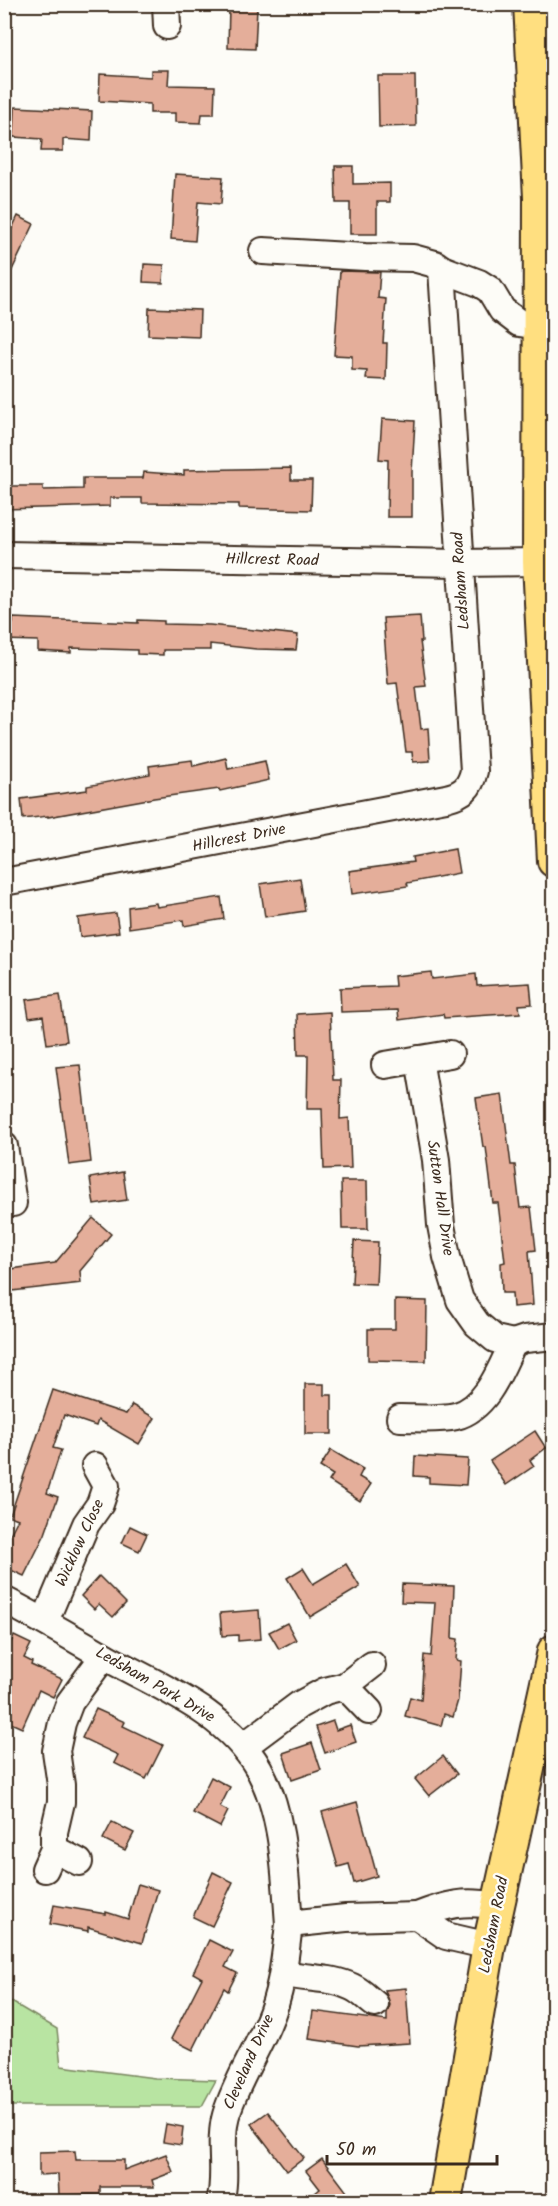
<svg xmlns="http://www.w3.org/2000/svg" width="558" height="2206" viewBox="0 0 558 2206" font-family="Kalam,sans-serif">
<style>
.green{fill:#b8e4a2;stroke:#7a8760;stroke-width:1.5}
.building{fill:#e4ae9a;stroke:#3b2a1e;stroke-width:1.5}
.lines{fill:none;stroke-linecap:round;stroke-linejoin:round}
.minor-casing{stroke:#3b2a1e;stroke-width:30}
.major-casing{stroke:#3b2a1e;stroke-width:36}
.minor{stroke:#fdfcf7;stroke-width:26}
.major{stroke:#ffdf80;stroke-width:32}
.labels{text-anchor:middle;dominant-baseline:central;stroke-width:5;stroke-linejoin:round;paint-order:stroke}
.street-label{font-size:16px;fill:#3b2a1e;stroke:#fdfcf7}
</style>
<rect width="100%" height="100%" fill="#fdfcf7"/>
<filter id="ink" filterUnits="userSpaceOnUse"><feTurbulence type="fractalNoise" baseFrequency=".0167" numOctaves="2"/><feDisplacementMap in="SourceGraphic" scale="12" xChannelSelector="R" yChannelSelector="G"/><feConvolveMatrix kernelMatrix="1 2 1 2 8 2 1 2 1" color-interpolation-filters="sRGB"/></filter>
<g filter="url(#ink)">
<polygon class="green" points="5,1998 57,2029 61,2066 155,2078 216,2080 202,2106 5,2106"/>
<g class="building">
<polygon points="229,7 257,8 255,49 228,48"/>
<polygon points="151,70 169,70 168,85 215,86 214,114 202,114 201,123 175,122 175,113 150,113 150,104 99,101 100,74 151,77"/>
<polygon points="378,76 415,76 416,126 379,127"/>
<polygon points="15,107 92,111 91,141 63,139 63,151 41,151 42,139 14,137"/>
<polygon points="335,166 353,166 353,184 390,183 390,202 377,202 377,234 350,234 350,203 336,203"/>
<polygon points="175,174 223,177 221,204 198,202 195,241 171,239"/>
<polygon points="18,216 34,224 4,287 4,245"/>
<polygon points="144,264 164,265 163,283 143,282"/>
<polygon points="340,271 380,272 378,298 386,299 383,343 387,343 386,380 366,379 367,371 352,370 352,356 334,355"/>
<polygon points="149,308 200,310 199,337 148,335"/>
<polygon points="382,419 415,421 412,472 412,517 387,517 388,460 379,459"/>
<polygon points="291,468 291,480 312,480 311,510 239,508 239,504 142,503 142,498 110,498 110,506 4,509 4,486 43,486 43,490 83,489 83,478 143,478 144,472 184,475 184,470"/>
<polygon points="420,616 422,641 420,641 426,686 416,687 421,729 428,728 430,761 413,762 412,752 406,752 397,683 388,684 383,618"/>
<polygon points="13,618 138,623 138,620 164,621 164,624 210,625 298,635 296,650 256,649 210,644 210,650 163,650 163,655 137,654 137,650 71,648 71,653 38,651 38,641 4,640 4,623 13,623"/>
<polygon points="226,758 228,769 265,761 269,780 220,791 219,789 154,798 48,817 48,816 23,819 21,799 87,790 87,786 150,774 149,766 192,760 193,766"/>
<polygon points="455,849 459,873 407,883 408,886 352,894 349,871 413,862 412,857"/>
<polygon points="300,878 305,911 265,917 260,884"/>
<polygon points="221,897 224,919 184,926 183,920 129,928 128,907 156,903 157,907"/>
<polygon points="116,913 119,932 80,937 78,918"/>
<polygon points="431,972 432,979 476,974 477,986 530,983 532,1004 519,1005 520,1013 444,1018 443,1014 399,1020 398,1010 341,1012 340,988 395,986 394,976"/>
<polygon points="60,995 67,1041 47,1044 43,1016 29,1018 26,1000"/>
<polygon points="330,1012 333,1080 341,1080 340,1119 349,1118 351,1168 324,1169 322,1109 307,1109 308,1055 298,1055 297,1014"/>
<polygon points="80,1065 91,1162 69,1165 56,1067"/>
<polygon points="502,1094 511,1165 515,1165 520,1208 531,1207 536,1250 529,1251 533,1305 513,1307 512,1293 502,1293 501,1263 505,1262 498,1203 493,1203 486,1147 483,1147 476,1098"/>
<polygon points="123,1172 127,1200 94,1205 90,1178"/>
<polygon points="341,1181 367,1181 368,1229 342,1229"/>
<polygon points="93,1218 111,1234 80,1271 81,1283 4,1292 4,1270 55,1263"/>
<polygon points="354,1241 378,1242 376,1284 352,1283"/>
<polygon points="395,1300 427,1301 426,1361 368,1360 368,1329 395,1329"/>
<polygon points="305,1384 324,1384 324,1395 332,1395 332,1434 305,1434"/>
<polygon points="53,1390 126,1414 132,1405 155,1418 139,1444 98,1420 96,1426 64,1415 53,1448 61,1450 47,1493 58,1497 45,1534 24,1576 4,1567 4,1546 18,1519 10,1516"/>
<polygon points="535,1431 546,1448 530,1460 534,1466 506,1485 490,1461"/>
<polygon points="331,1450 363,1469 359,1477 371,1484 360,1501 329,1481 333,1475 320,1467"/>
<polygon points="415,1456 468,1459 466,1485 429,1483 429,1477 414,1476"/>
<polygon points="130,1526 147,1534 139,1551 122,1543"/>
<polygon points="346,1564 360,1587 310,1617 287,1578 303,1568 313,1584"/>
<polygon points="99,1576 126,1603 113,1617 99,1604 94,1609 81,1596"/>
<polygon points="402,1584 454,1586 452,1638 458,1639 456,1660 461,1661 458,1700 453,1717 444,1714 441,1726 405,1716 410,1697 421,1700 424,1655 431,1656 435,1603 401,1602"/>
<polygon points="259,1610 261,1639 238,1641 238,1635 222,1636 220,1613"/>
<polygon points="287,1623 296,1640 279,1649 269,1632"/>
<polygon points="14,1636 31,1644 24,1658 32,1662 31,1665 62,1679 53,1697 39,1690 22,1728 4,1720 4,1656"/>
<polygon points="96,1709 125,1722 123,1726 163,1745 146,1779 114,1763 118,1755 82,1738"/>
<polygon points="333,1721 336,1730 350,1725 356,1742 325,1753 316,1727"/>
<polygon points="312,1743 321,1770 292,1780 283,1753"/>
<polygon points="443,1756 457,1774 429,1796 415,1779"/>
<polygon points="211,1777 230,1787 220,1807 228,1811 220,1827 193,1813"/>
<polygon points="357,1802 377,1876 354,1883 349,1864 338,1867 322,1812"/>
<polygon points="112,1822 134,1833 125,1850 103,1839"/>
<polygon points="213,1872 233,1882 212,1926 193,1917"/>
<polygon points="138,1884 158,1890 142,1943 88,1927 88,1931 50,1924 54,1905 106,1914 106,1912 128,1919"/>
<polygon points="209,1940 233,1952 225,1967 237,1973 228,1991 224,1988 193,2050 171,2039 202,1978 193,1973"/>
<polygon points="406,1988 410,2043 358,2046 309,2039 313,2011 387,2021 387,2013 390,2005 385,1990"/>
<polygon points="268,2112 304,2158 287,2171 251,2124"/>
<polygon points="166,2124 183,2127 181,2145 163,2142"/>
<polygon points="75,2151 76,2160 124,2160 124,2170 166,2154 173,2172 152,2180 154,2187 100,2187 100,2194 59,2195 58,2174 39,2175 39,2152"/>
<polygon points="322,2159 347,2192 334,2202 304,2202 320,2189 306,2171"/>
</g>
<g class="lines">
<g class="minor-casing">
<g id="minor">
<polyline points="166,4 167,26"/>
<polyline points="263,251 365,257 413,258 435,264 442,269 479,283 490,290 502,310 519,323 540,326"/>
<polyline points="4,555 459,563 539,562"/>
<path d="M 4,882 L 446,798 C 463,794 470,788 474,771 L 442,269"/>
<polyline points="385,1065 450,1054"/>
<polyline points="4,1146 13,1203"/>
<polyline points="513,1343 525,1339 554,1336"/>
<path d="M 400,1418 C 419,1418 438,1420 456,1416 C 487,1408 501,1368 513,1343 L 495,1339 L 477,1324 L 460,1300 L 447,1257 L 441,1225 L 436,1160 L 419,1059"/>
<path d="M 4,1600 C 39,1618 71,1637 104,1656 C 159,1687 226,1711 259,1769 C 284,1815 285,1874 289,1924 L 346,1918 L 417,1916"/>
<polyline points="45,1621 86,1524 100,1504 106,1486 95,1466"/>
<polyline points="345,1686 369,1711"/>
<polyline points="244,1746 299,1705 325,1691 345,1686 372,1665"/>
<polyline points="54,1849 79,1862"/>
<polyline points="45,1869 54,1849 54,1832 61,1802 61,1785 56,1751 62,1723 70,1702 104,1656"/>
<path d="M 489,1946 L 446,1936 L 417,1916 C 447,1904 464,1900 497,1906"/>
<path d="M 283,1973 C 306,1980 330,1976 352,1987 C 361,1991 368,1999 375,2004"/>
<path d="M 220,2202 C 228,2175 218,2143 226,2115 C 236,2082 255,2054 268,2023 C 282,1992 285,1957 289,1924"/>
</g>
</g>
<g class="major-casing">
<g id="major">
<polyline points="530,4 540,198 539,562 554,861"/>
<polyline points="445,2202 489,1946 554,1651"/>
</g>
</g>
<use href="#minor" class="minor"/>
<use href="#major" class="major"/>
</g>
</g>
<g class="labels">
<g class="street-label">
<text transform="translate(272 560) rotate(1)">Hillcrest Road</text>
<text transform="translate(461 581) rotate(-94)">Ledsham Road</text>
<text transform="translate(239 838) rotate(-11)">Hillcrest Drive</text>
<text transform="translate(440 1198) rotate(82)">Sutton Hall Drive</text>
<text transform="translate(80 1543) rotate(-65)">Wicklow Close</text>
<text transform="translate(155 1685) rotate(30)">Ledsham Park Drive</text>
<text transform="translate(494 1925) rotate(-79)">Ledsham Road</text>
<text transform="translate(249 2062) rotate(-66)">Cleveland Drive</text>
</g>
</g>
<rect width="558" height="2206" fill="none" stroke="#fdfcf7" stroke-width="24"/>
<rect x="12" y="12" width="534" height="2182" fill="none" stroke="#3b2a1e" stroke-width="2" filter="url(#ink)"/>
<path d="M327 2155v9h170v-9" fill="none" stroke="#3b2a1e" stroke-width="3"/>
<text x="336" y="2155" font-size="18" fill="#3b2a1e" stroke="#fdfcf7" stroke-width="4.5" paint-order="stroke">50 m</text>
</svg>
